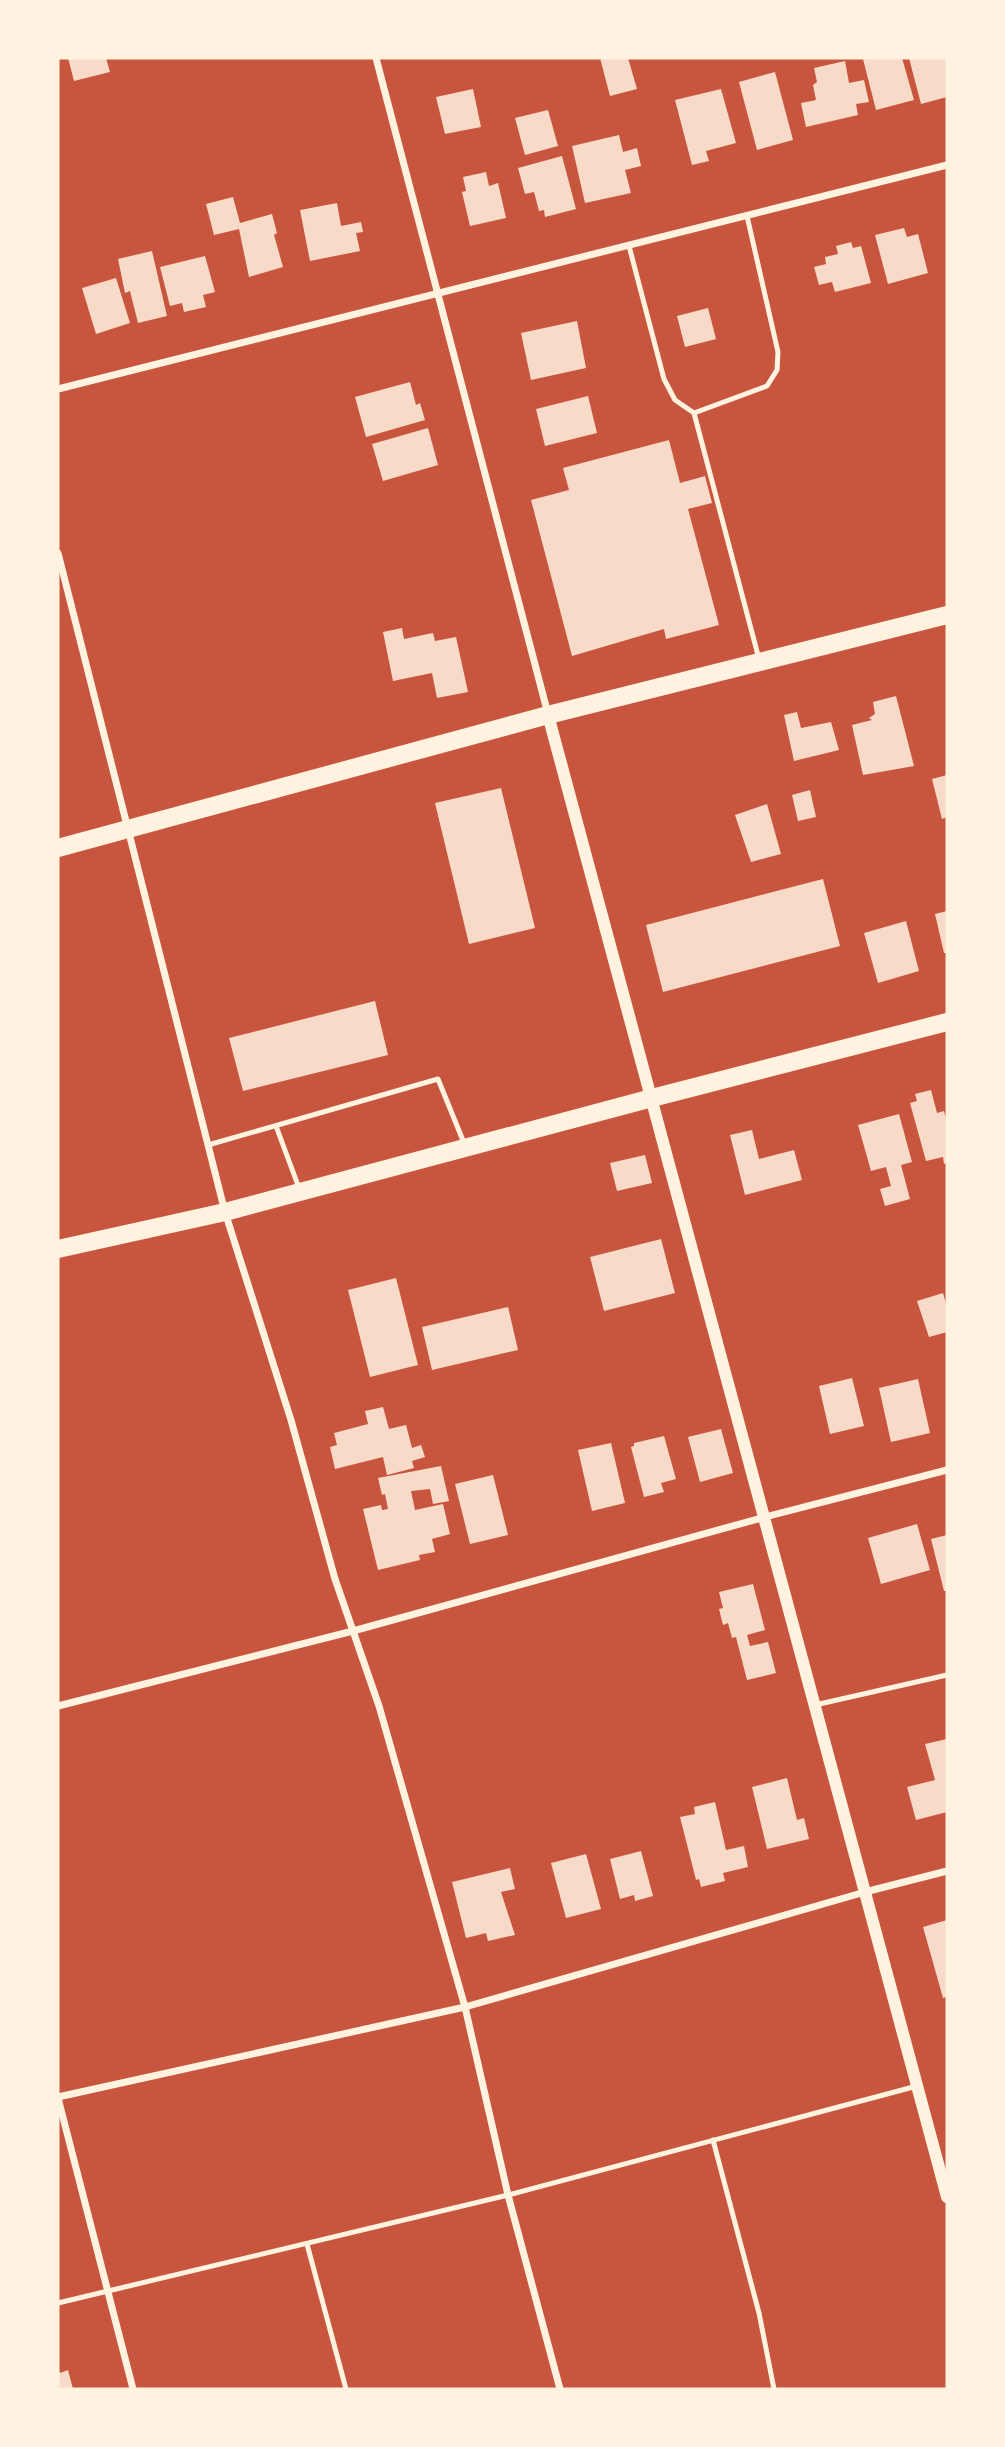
<svg xmlns="http://www.w3.org/2000/svg" width="1005" height="2447" viewBox="0 0 1005 2447" font-family="Inter,sans-serif">
<style>
.building{fill:#f7dbc8}
.lines{fill:none;stroke-linecap:round;stroke-linejoin:round}
.service{stroke:#fff3e0;stroke-width:5}
.minor{stroke:#fff3e0;stroke-width:7}
.tertiary{stroke:#fff3e0;stroke-width:12}
.primary{stroke:#fff3e0;stroke-width:18}
</style>
<rect width="100%" height="100%" fill="#c8553d"/>
<g class="building">
<polygon points="68,58 106,58 110,72 74,81"/>
<polygon points="600,58 628,58 637,89 610,96"/>
<polygon points="868,58 902,58 914,100 876,110 863,59"/>
<polygon points="909,58 947,58 947,97 921,104"/>
<polygon points="845,61 849,83 864,80 869,102 856,104 858,115 806,127 801,103 816,100 813,85 817,82 814,68"/>
<polygon points="775,72 793,140 757,150 739,82"/>
<polygon points="473,89 481,127 445,134 436,97"/>
<polygon points="721,89 736,143 706,151 709,161 692,165 675,100"/>
<polygon points="548,110 558,146 525,155 515,118"/>
<polygon points="619,135 623,152 637,148 641,166 625,170 631,193 585,203 572,146"/>
<polygon points="562,156 576,209 545,217 544,210 539,211 534,192 525,194 518,168"/>
<polygon points="486,172 489,186 498,183 506,218 470,226 462,192 466,191 463,177"/>
<polygon points="233,197 240,223 272,214 277,233 274,235 283,267 249,277 239,229 214,235 206,204"/>
<polygon points="337,203 341,226 361,222 363,232 356,233 360,251 310,261 300,210"/>
<polygon points="904,228 907,237 918,234 928,273 888,284 875,235"/>
<polygon points="851,242 853,248 861,246 871,283 835,292 832,282 819,285 814,267 826,264 825,257 838,254 836,246"/>
<polygon points="152,251 167,316 138,323 130,291 125,293 118,259"/>
<polygon points="205,256 215,292 203,295 206,307 184,312 182,303 170,306 160,267"/>
<polygon points="116,278 130,323 96,334 82,288"/>
<polygon points="708,308 716,339 685,347 677,316"/>
<polygon points="577,321 586,368 531,380 521,333"/>
<polygon points="410,382 416,405 420,403 425,420 366,437 355,397"/>
<polygon points="588,396 597,433 545,446 536,409"/>
<polygon points="428,428 438,465 383,481 372,444"/>
<polygon points="669,440 680,483 705,476 712,503 688,509 719,625 666,639 664,629 572,656 531,500 569,490 563,468"/>
<polygon points="402,628 404,639 433,633 435,641 456,637 468,692 437,698 432,673 393,681 383,632"/>
<polygon points="896,696 914,766 863,775 852,725 872,720 869,718 875,714 873,702"/>
<polygon points="797,712 801,728 831,722 839,750 794,761 784,715"/>
<polygon points="947,775 947,817 942,819 932,779"/>
<polygon points="501,788 535,928 469,944 435,803"/>
<polygon points="810,790 816,817 798,821 792,795"/>
<polygon points="767,804 781,854 751,862 735,815"/>
<polygon points="823,879 840,946 663,992 646,925"/>
<polygon points="947,911 947,953 944,953 935,914"/>
<polygon points="906,921 919,971 878,983 864,933"/>
<polygon points="375,1001 388,1055 243,1091 229,1038"/>
<polygon points="931,1090 937,1113 944,1111 947,1122 947,1163 944,1164 943,1157 926,1161 910,1103 917,1101 915,1094"/>
<polygon points="899,1114 912,1162 901,1165 910,1199 885,1206 880,1189 891,1186 886,1167 871,1171 858,1125"/>
<polygon points="752,1130 759,1159 794,1150 802,1180 745,1195 730,1135"/>
<polygon points="645,1155 652,1183 617,1191 610,1163"/>
<polygon points="661,1239 675,1293 604,1311 590,1257"/>
<polygon points="396,1278 418,1365 370,1377 348,1290"/>
<polygon points="943,1293 947,1307 947,1332 929,1337 917,1301"/>
<polygon points="508,1307 518,1350 432,1370 422,1327"/>
<polygon points="852,1378 864,1426 830,1434 819,1386"/>
<polygon points="918,1379 930,1433 891,1442 879,1388"/>
<polygon points="383,1407 389,1429 406,1425 412,1448 421,1445 425,1457 412,1461 414,1468 387,1475 383,1457 335,1469 330,1447 337,1445 334,1433 368,1424 365,1411"/>
<polygon points="721,1429 733,1473 700,1482 688,1437"/>
<polygon points="664,1436 676,1479 661,1483 664,1492 644,1497 631,1447 634,1446 634,1443"/>
<polygon points="611,1443 625,1503 592,1511 578,1450"/>
<polygon points="441,1466 449,1501 433,1504 430,1489 411,1491 415,1510 443,1504 450,1534 432,1539 435,1552 419,1555 420,1560 378,1570 363,1509 381,1505 382,1510 388,1509 385,1494 382,1495 378,1478"/>
<polygon points="493,1475 508,1535 470,1544 455,1484"/>
<polygon points="917,1524 930,1570 881,1584 868,1538"/>
<polygon points="947,1535 947,1591 944,1591 931,1539"/>
<polygon points="753,1584 765,1630 747,1635 750,1646 768,1642 776,1673 747,1680 736,1637 732,1638 728,1623 723,1625 719,1609 723,1608 719,1592"/>
<polygon points="947,1739 947,1812 916,1820 907,1787 935,1780 925,1744"/>
<polygon points="787,1778 797,1820 804,1818 809,1839 767,1849 752,1787"/>
<polygon points="715,1802 726,1850 744,1846 748,1867 723,1873 725,1881 701,1887 699,1879 696,1880 680,1817 695,1814 694,1807"/>
<polygon points="641,1851 653,1896 635,1901 634,1895 620,1899 610,1859"/>
<polygon points="586,1854 601,1909 566,1918 551,1863"/>
<polygon points="510,1868 515,1889 501,1892 515,1935 488,1941 486,1933 466,1938 452,1882"/>
<polygon points="947,1920 947,1997 943,1998 923,1927"/>
<polygon points="58,2367 60,2373 68,2370 73,2389 58,2389"/>
</g>
<g class="lines">
<g class="service">
<polyline points="629,246 664,379 675,400 694,413 759,659"/>
<polyline points="694,413 767,386 777,370 778,352 747,216"/>
<polyline points="276,1126 299,1188"/>
<polyline points="208,1145 438,1079 464,1143"/>
<polyline points="815,1705 947,1675"/>
<polyline points="713,2140 759,2313 774,2389"/>
<polyline points="307,2244 346,2389"/>
<polyline points="58,2303 508,2195 917,2086"/>
</g>
<g class="minor">
<polyline points="376,58 548,714"/>
<polyline points="58,389 947,165"/>
<polyline points="58,553 225,1212 291,1420 335,1579 379,1706 465,2007 508,2195 560,2389"/>
<polyline points="58,1706 353,1631 765,1517 947,1470"/>
<polyline points="58,2097 465,2007 865,1892 947,1871"/>
<polyline points="58,2098 133,2389"/>
</g>
<polyline class="tertiary" points="548,715 947,2197"/>
<g class="primary">
<polyline points="58,848 548,715 947,615"/>
<polyline points="58,1249 225,1212 652,1098 947,1022"/>
</g>
</g>
<rect width="1005" height="2447" fill="none" stroke="#fff3e0" stroke-width="119"/>
</svg>
